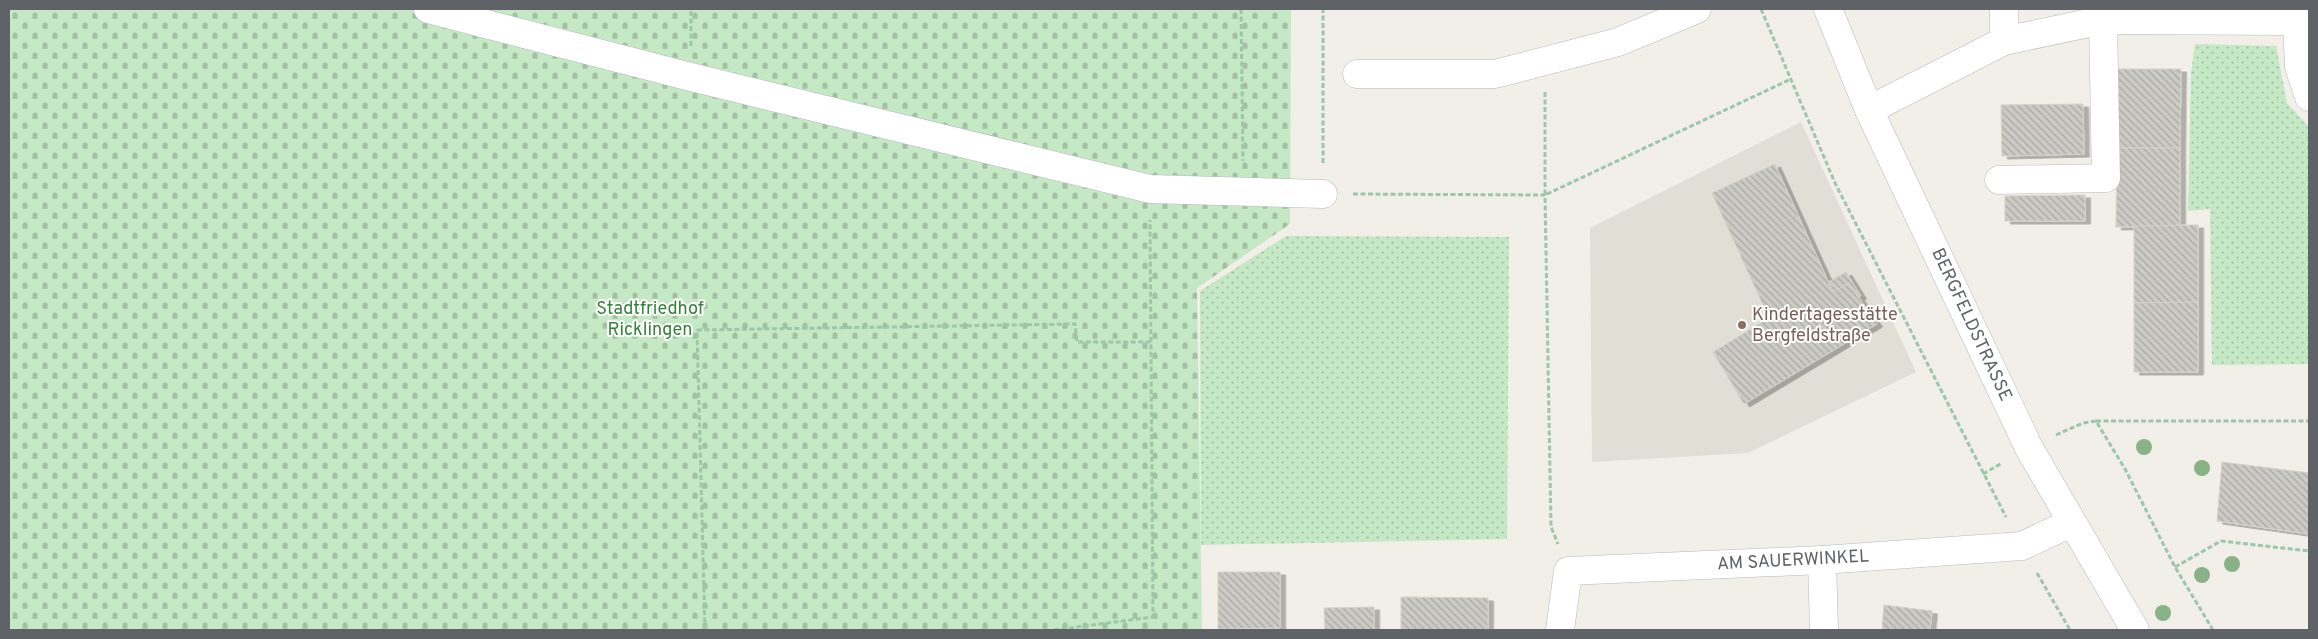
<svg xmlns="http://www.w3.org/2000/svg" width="2318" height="639" viewBox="0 0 2318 639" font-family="Overpass,sans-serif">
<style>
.education{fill:#e1ded6}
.green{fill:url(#green-dots)}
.cemetery{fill:url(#cemetery-stones)}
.building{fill:url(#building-back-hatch);stroke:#d6d1c6;filter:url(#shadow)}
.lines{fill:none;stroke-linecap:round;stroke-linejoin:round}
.minor-casing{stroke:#b5b8bc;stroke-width:29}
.path{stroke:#9cc7a9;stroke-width:3;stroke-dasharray:5 2.5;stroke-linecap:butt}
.minor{stroke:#fff;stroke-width:28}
.tree{fill:#89b387}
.education-dot{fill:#8d6e63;stroke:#fff;stroke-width:2}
.labels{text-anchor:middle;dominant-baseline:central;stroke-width:4;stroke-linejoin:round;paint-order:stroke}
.park-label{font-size:18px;fill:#348238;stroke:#fff}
.education-label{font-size:18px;fill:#785e54;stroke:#fff;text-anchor:start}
.street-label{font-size:18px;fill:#5f6368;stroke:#fff}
</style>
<defs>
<pattern id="green-dots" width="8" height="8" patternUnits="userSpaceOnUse" patternTransform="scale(1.25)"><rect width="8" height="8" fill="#c5e8c5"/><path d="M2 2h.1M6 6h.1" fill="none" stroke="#a3c0a4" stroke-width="1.8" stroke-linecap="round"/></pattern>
<pattern id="cemetery-stones" width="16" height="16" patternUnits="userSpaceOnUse" patternTransform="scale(1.25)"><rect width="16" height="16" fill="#c5e8c5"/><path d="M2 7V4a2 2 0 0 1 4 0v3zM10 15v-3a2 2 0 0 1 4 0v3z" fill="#a3c0a4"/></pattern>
<pattern id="building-back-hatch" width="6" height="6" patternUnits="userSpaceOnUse" patternTransform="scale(1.25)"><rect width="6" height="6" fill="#cccac5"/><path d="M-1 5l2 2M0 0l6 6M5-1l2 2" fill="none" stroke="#a9a8a4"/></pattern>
<filter id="shadow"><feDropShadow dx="5.5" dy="3" stdDeviation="0" flood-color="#0004"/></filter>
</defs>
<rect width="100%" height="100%" fill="#f1efe8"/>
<polygon class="education" points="1801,122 1916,372 1748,453 1592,462 1590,228"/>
<g class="green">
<polygon points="2195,44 2276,46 2287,103 2309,127 2309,364 2212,365 2210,209 2188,211 2191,73"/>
<polygon points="1286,236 1509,237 1507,539 1201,545 1200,291"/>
</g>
<polygon class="cemetery" points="9,9 1291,9 1290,224 1197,288 1202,630 9,630"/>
<g class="building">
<polygon points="2116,69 2181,69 2180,148 2117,148"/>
<polygon points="2083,104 2084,154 2002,156 2001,105"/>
<polygon points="2117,148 2180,148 2180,226 2116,227"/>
<polygon points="1775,164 1833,292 1849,283 1877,324 1744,404 1713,352 1769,318 1712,193"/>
<polygon points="2085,195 2085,221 2005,221 2005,196"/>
<polygon points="2198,225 2198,302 2134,303 2134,226"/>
<polygon points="1846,272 1861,296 1858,298 1849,283 1833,292 1829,282"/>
<polygon points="2198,302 2198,372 2134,372 2134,303"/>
<polygon points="2222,462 2309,473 2309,534 2217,521"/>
<polygon points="1218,572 1280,572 1280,628 1218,629"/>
<polygon points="1401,597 1488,598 1488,630 1401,630"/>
<polygon points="1884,605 1932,611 1930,630 1882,630"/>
<polygon points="1374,607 1374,630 1325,630 1324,608"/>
</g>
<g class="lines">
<g class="minor-casing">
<g id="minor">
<polyline points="428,9 691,77 1150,189 1323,194"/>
<polyline points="1828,9 1869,110 2029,448 2135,630"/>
<polyline points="2297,21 2299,67 2309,97"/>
<polyline points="2004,41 2004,9"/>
<polyline points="1357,74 1495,74 1618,42 1697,9"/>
<polyline points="1869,110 2004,41 2103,20 2309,21"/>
<polyline points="1999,180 2106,178 2103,20"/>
<polyline points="1822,560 1824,630"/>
<polyline points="1560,630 1568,571 1822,560 2022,546 2071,523"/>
</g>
</g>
<g class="path">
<polyline points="1241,9 1243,161"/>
<polyline points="1761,9 1835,183 2006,517"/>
<polyline points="691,46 691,9"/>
<polyline points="1545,92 1545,195 1791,79"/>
<polyline points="1323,163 1323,9"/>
<polyline points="1353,194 1545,195 1551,527 1558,544"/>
<polyline points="2096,421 2309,421"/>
<polyline points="2056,435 2083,423 2096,421 2125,469 2175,567 2213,630"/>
<polyline points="1983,474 2002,463"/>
<polyline points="2175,567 2221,541 2309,551"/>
<polyline points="2037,573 2070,630"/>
<polyline points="705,630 697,330 1075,324 1077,342 1151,342"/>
<polyline points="1054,630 1153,617 1150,220"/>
</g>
<use href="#minor" class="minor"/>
</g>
<g class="tree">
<circle cx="2144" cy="447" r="8"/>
<circle cx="2202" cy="468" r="8"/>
<circle cx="2232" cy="564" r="8"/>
<circle cx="2202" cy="575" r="8"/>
<circle cx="2163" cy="613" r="8"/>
</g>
<circle class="education-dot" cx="1742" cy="325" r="5"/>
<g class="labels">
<g class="park-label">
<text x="650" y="309">Stadtfriedhof<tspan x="650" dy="21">Ricklingen</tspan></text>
</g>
<g class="education-label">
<text x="1752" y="315">Kindertagesstätte<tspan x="1752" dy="21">Bergfeldstraße</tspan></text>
</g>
<g class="street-label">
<text transform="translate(1971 325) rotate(65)">BERGFELDSTRASSE</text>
<text transform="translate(1793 561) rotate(-3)">AM SAUERWINKEL</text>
</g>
</g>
<rect width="2318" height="639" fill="none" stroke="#5f6368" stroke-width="20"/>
</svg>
